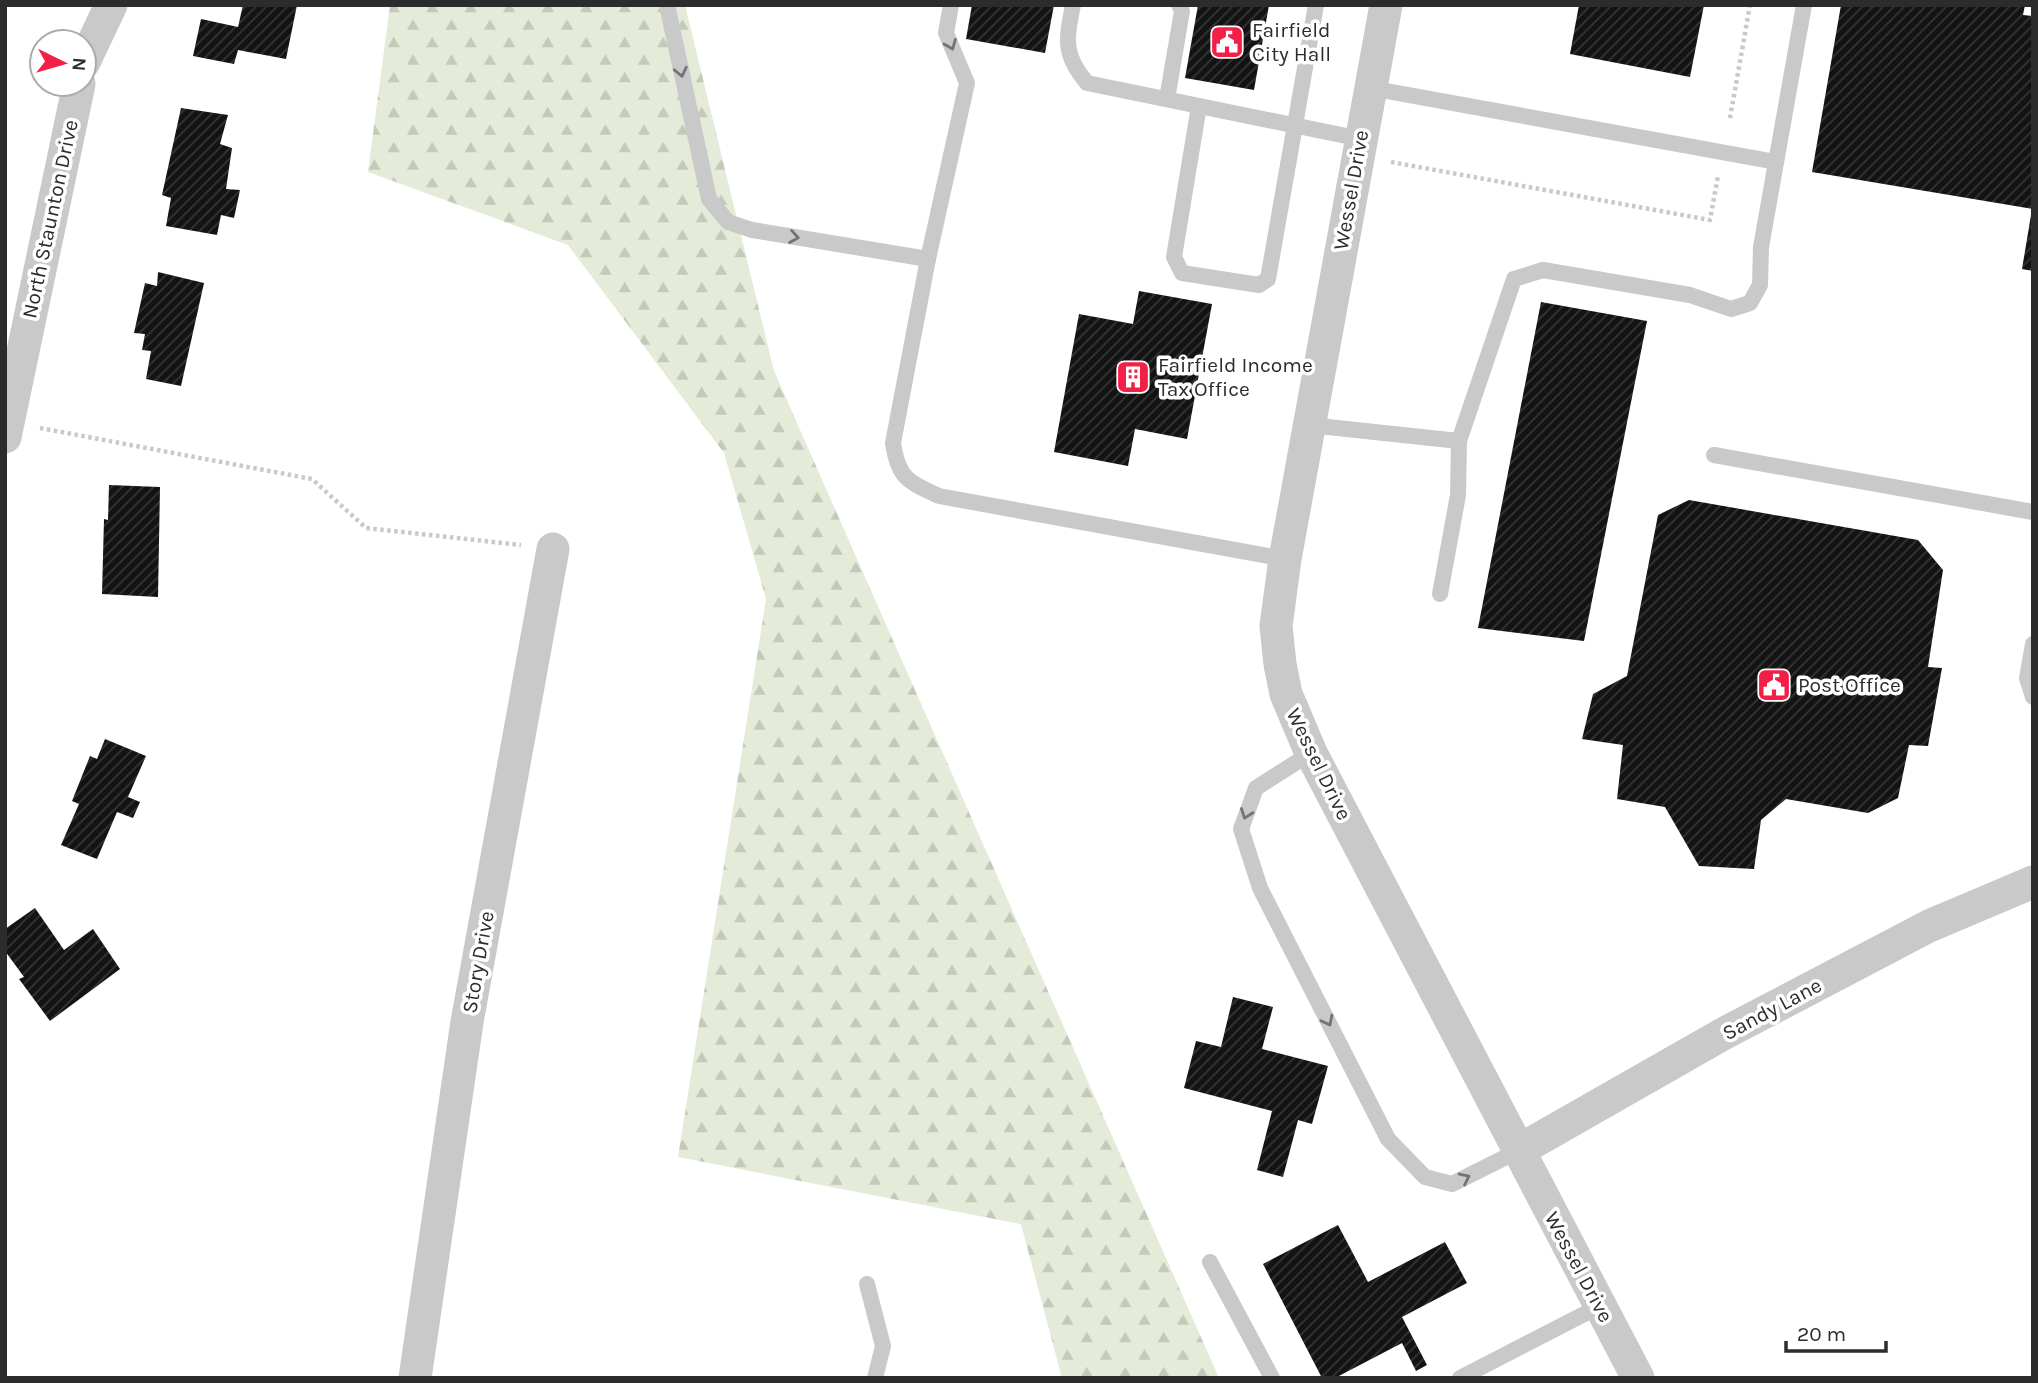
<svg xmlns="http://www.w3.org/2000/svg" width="2038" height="1383" viewBox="0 0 2038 1383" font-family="Karla,sans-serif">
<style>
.forest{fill:url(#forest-firs)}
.building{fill:url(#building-hatch)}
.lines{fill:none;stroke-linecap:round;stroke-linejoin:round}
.path{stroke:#c9c9c9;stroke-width:4.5;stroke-dasharray:3.5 3.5;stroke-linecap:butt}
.service{stroke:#c9c9c9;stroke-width:16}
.minor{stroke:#c9c9c9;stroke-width:33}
.oneway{stroke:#737373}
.labels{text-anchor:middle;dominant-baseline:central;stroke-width:7;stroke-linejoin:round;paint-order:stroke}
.poi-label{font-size:21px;fill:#2c2c2c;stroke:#fff;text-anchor:start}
.street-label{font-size:21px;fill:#2c2c2c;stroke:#fff}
</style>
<defs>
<pattern id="forest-firs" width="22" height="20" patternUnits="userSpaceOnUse" patternTransform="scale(1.75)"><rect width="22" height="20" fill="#e4ebd8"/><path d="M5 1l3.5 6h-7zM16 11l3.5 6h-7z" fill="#c4caba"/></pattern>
<pattern id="building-hatch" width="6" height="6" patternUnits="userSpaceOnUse" patternTransform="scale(1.75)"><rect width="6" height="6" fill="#131313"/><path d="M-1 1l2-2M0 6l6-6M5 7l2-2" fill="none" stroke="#363636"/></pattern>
</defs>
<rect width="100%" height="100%" fill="#fff"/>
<polygon class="forest" points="390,5 685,5 774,371 1219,1378 1062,1378 1021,1224 678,1157 766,599 724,453 568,245 368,172"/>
<g class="building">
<polygon points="243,5 297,5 286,59 238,50 234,64 193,56 201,19 238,27"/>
<polygon points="972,5 1054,5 1045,53 966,39"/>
<polygon points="1198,5 1269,5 1254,90 1185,78"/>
<polygon points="1579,5 1704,5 1690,77 1570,54"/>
<polygon points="1841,5 2025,5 2023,15 2033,16 2033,209 1812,172"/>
<polygon points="181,108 228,115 220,144 232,148 226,189 240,190 234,218 221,215 217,235 166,226 171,198 162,195"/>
<polygon points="2031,215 2033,215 2033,271 2022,269"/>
<polygon points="158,272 204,283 181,386 146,379 151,351 142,350 145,334 134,333 145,283 157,286"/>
<polygon points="1139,291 1212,304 1187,439 1135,429 1128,466 1054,452 1079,314 1133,324"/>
<polygon points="1541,302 1647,321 1584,641 1478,628"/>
<polygon points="109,485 160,487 158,597 102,594 104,519 108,520"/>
<polygon points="1689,500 1918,540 1943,570 1928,667 1942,668 1928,746 1909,745 1898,798 1868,813 1786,799 1761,820 1754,869 1699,866 1665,807 1617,799 1623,745 1582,739 1593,694 1627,676 1658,515"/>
<polygon points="105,739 146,756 128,797 140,802 133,818 117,812 97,859 61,845 79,804 72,801 90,756 97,759"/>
<polygon points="35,908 64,950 93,929 120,969 50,1021 19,979 24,977 5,951 5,929"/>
<polygon points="1233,997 1273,1007 1262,1049 1328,1066 1312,1124 1298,1120 1283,1177 1257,1170 1272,1111 1184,1088 1196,1041 1221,1047"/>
<polygon points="1338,1225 1368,1282 1445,1242 1467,1283 1402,1317 1427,1365 1416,1371 1402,1343 1335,1378 1322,1378 1263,1264"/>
</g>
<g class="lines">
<g class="path">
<polyline points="1730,118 1750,5"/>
<polyline points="1391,162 1710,220 1718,176"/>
<polyline points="40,428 312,479 366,528 521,545"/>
</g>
<g class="service">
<polyline points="667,5 709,199 728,222 752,230 928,259"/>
<path d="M 951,5 L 946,33 L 967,83 L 928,259 L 893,443 C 898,478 908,482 939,496 L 1285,559"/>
<path d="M 1073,5 C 1066,40 1063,55 1087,83 L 1361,139"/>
<polyline points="1370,88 1776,162"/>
<polyline points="1167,99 1182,11 1179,5"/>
<polyline points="1199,106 1174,257 1182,273 1259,285 1268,279 1316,5"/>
<polyline points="1309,425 1459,441 1514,279 1543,270 1690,295 1731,309 1750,303 1760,285 1761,247 1804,5"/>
<polyline points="1714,455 2033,512"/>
<polyline points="1440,594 1458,495 1459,441"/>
<polyline points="2033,644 2027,678 2033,697"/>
<polyline points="1311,753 1256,788 1241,829 1260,888 1388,1139 1425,1177 1452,1184 1518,1151"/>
<polyline points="1210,1262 1272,1378"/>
<polyline points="867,1284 883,1346 875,1378"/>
<polyline points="1460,1378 1600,1306"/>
</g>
<g class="minor">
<polyline points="1386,5 1285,559 1276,626 1280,664 1286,694 1311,753 1638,1378"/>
<polyline points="84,62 111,5"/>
<polyline points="5,437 79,84"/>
<polyline points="1518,1151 1723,1034 1929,926 2033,882"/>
<polyline points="415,1378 467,1022 553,549"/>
</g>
</g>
<defs><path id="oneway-chevron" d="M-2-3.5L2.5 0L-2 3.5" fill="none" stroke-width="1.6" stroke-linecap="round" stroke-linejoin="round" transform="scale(1.75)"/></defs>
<g class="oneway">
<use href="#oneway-chevron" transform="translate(951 45) rotate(68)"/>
<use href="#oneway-chevron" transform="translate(681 72) rotate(78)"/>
<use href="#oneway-chevron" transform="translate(794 237) rotate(9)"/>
<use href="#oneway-chevron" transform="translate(1246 814) rotate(110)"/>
<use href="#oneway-chevron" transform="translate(1328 1021) rotate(63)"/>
<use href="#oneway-chevron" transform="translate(1465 1178) rotate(-26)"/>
</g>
<defs>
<g id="civic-square" transform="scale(1.75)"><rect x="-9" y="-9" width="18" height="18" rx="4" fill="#f21f46" stroke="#fff"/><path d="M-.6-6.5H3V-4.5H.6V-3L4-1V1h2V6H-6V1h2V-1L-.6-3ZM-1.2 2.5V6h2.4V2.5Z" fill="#fff"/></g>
<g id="building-square" transform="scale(1.75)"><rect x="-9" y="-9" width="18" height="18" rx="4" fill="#f21f46" stroke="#fff"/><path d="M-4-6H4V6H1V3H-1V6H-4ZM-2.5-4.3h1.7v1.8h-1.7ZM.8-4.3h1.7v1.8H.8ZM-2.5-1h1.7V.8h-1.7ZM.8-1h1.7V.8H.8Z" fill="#fff"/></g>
</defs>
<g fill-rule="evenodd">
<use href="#civic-square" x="1227" y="42"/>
<use href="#building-square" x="1133" y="377"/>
<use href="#civic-square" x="1774" y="685"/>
</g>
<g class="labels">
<g class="poi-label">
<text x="1252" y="30">Fairfield<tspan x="1252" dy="24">City Hall</tspan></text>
<text x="1158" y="365">Fairfield Income<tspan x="1158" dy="24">Tax Office</tspan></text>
<text x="1798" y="685">Post Office</text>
</g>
<g class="street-label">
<text transform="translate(1351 190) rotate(-80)">Wessel Drive</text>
<text transform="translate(50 219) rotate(-78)">North Staunton Drive</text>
<text transform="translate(1319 764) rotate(64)">Wessel Drive</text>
<text transform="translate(478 962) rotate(-80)">Story Drive</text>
<text transform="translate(1772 1009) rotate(-28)">Sandy Lane</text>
<text transform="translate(1579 1267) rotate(62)">Wessel Drive</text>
</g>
</g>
<rect width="2038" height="1383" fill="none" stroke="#2c2c2c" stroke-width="14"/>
<g transform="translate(63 63) rotate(95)"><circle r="33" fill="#ffffff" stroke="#ababab" stroke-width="2"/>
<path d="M0-5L12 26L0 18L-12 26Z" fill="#f21f46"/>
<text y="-10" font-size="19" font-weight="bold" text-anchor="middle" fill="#2c2c2c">N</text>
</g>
<path d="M1786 1341v10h100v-10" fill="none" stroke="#2c2c2c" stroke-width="3.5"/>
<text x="1797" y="1341" font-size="21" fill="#2c2c2c" stroke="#ffffff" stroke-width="5" paint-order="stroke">20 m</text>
</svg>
